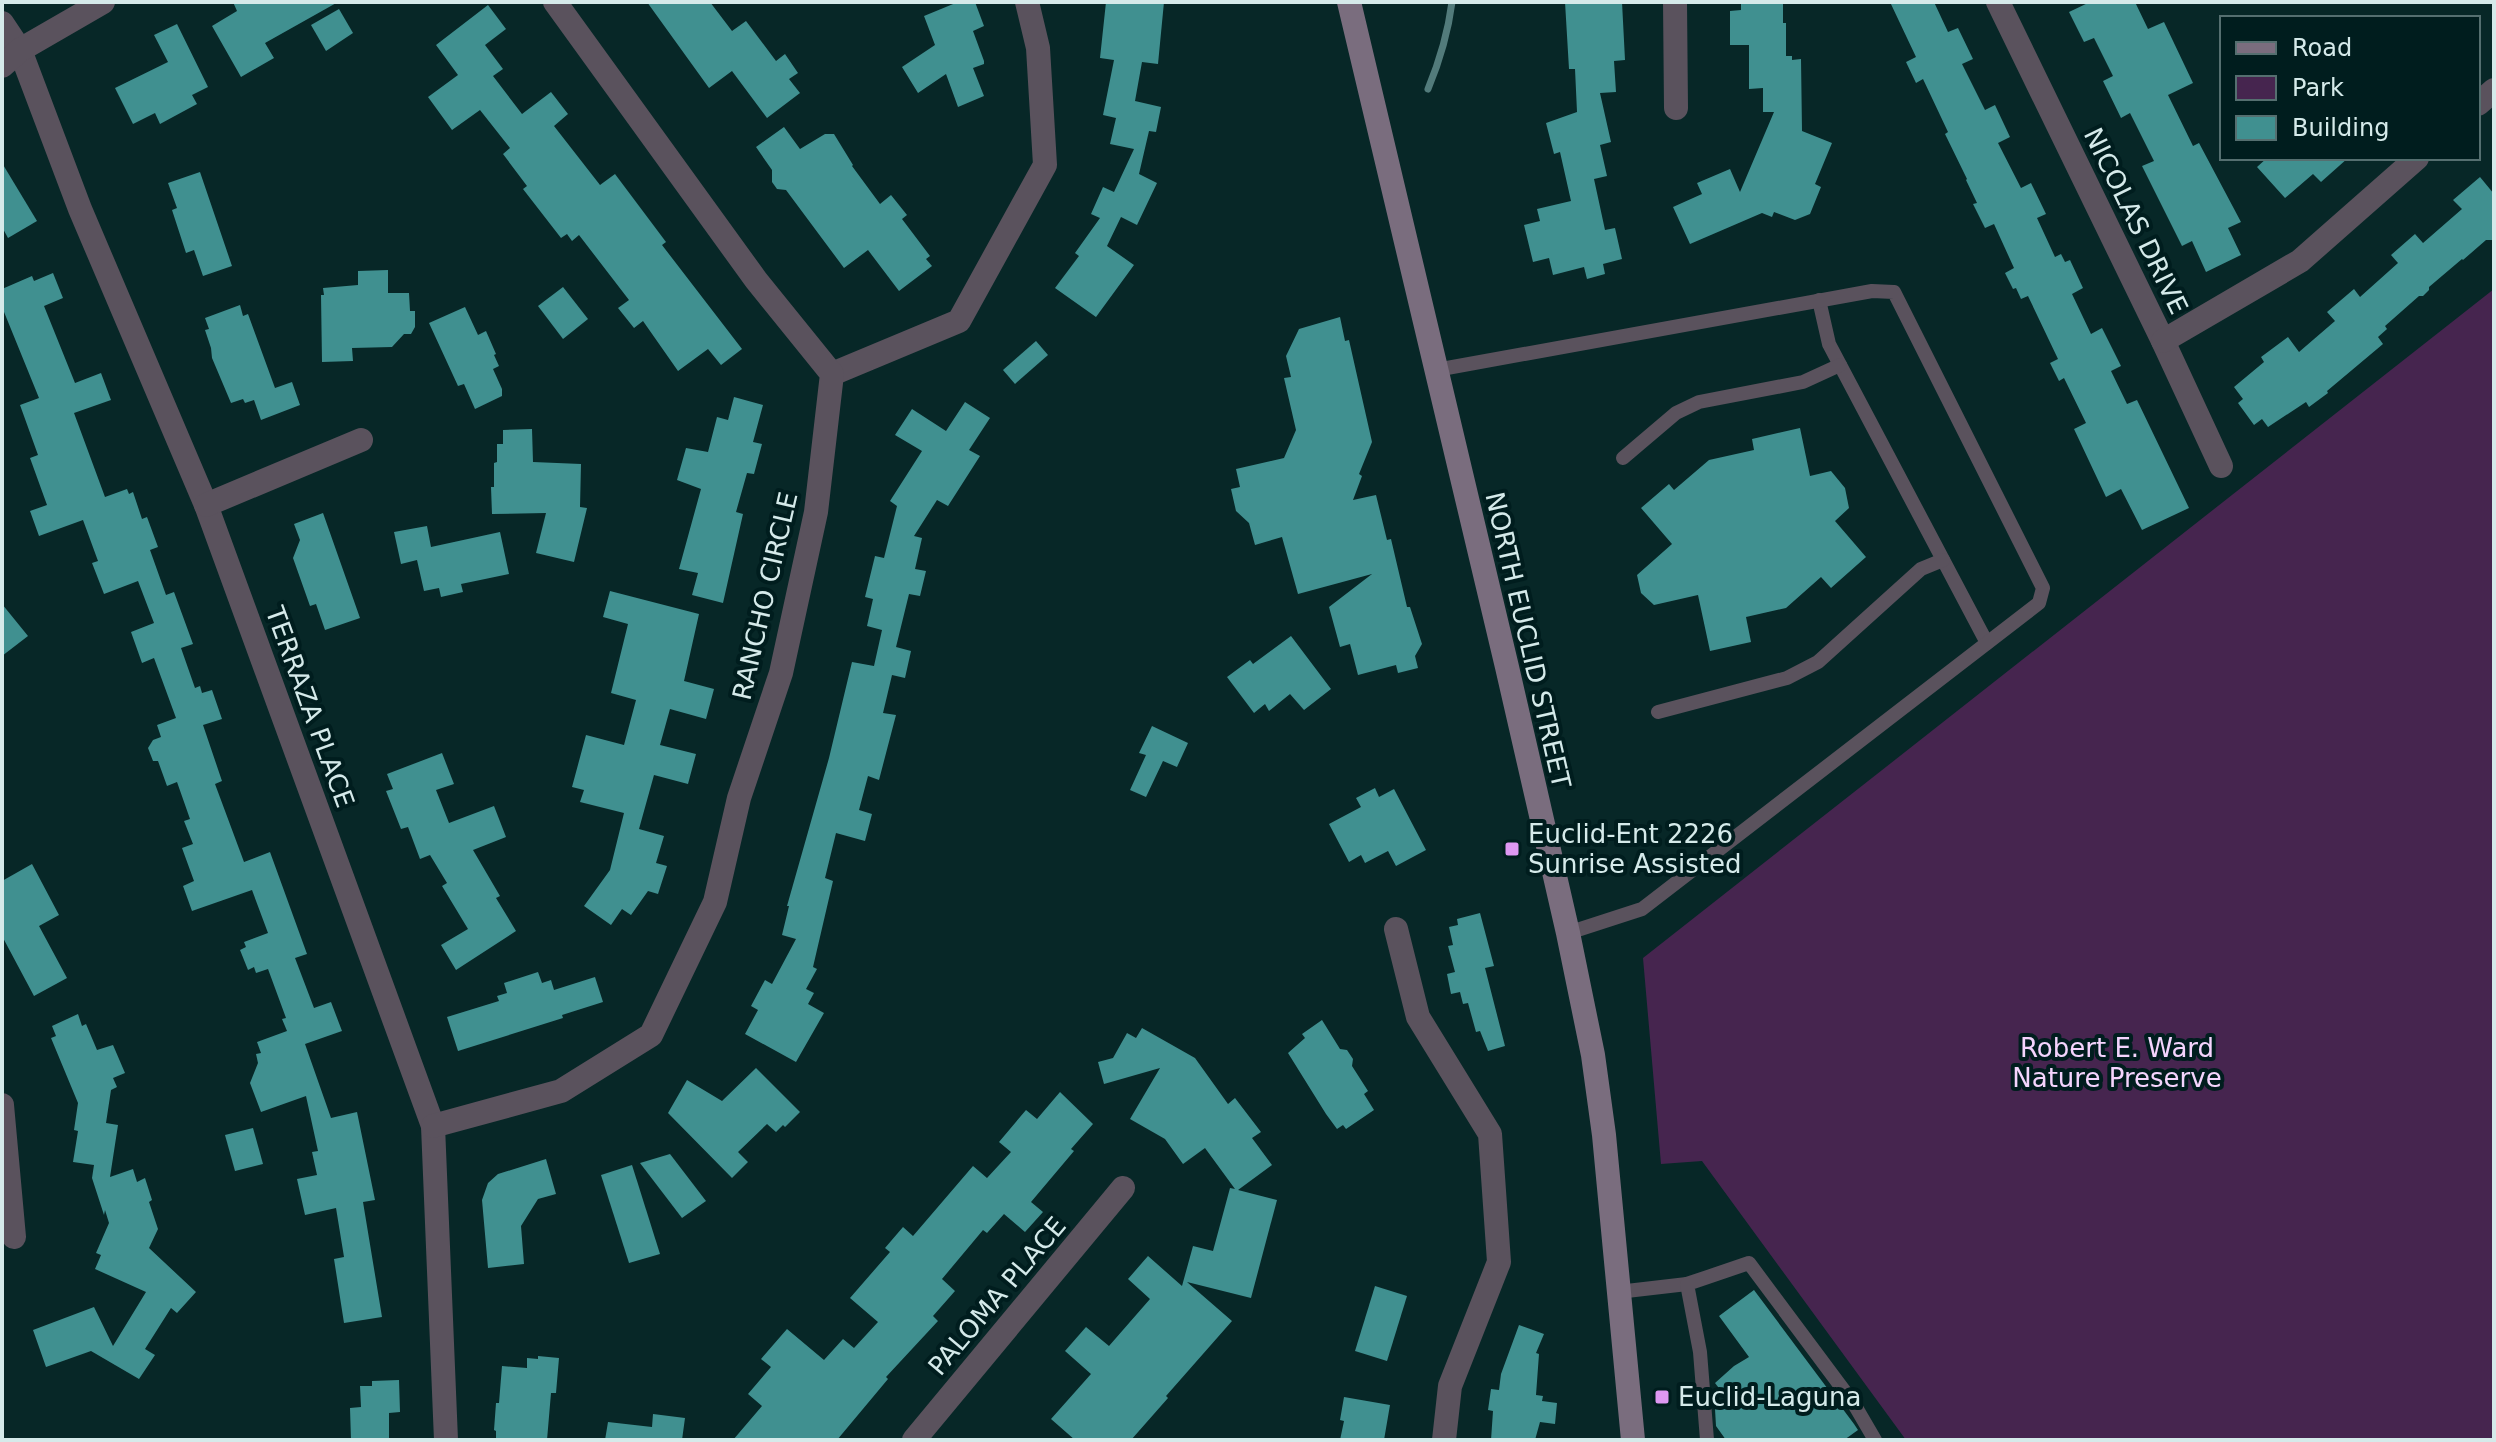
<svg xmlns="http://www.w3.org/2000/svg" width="2496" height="1442" viewBox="0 0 2496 1442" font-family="'DejaVu Sans',sans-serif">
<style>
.green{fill:#46254f}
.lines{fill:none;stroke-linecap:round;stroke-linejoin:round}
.stream{stroke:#527b7b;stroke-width:7}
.building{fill:#409090}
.service{stroke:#5a525d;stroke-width:14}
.minor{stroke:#5a525d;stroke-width:24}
.secondary{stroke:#7a6d7e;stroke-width:24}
.poi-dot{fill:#de98f2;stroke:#001d1e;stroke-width:3}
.labels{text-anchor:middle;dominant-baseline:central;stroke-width:8;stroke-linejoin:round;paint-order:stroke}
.street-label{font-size:26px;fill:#d5eaea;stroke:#001d1e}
.poi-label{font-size:26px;fill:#d5eaea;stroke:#001d1e;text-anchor:start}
.park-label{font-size:26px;fill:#f4d4fd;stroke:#001d1e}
</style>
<rect width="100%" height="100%" fill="#072727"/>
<polygon class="green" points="2494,289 2494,1440 1906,1440 1702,1161 1661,1164 1643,958"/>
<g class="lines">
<path class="stream" d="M 1428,89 C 1440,60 1448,33 1452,2"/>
</g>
<g class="building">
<polygon points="233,2 338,2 265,43 274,58 241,77 212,26 237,11"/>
<polygon points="647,2 710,2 732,31 746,21 776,61 785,54 798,73 789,79 800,93 767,118 732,71 709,88"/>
<polygon points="958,2 975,2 984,26 973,31 984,61 984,64 973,68 984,96 958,107 946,74 918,93 902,67 935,45 924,16"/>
<polygon points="1106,2 1164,2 1158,64 1142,62 1135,101 1161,107 1156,132 1149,131 1139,174 1157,183 1137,225 1121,217 1107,246 1134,265 1096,317 1055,288 1079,256 1075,253 1100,218 1091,214 1103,187 1114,192 1134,149 1110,144 1116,118 1103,115 1114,60 1100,58"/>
<polygon points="1565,2 1622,2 1625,60 1614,61 1616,92 1600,93 1611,142 1600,145 1607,176 1594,179 1605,230 1615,228 1622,259 1603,264 1605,274 1587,279 1584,267 1553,275 1549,258 1533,262 1524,225 1540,221 1537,209 1571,201 1560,152 1554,154 1546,123 1577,112 1575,69 1569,69"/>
<polygon points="1741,2 1783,2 1783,23 1786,23 1786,56 1792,56 1792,60 1801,59 1802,131 1832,143 1815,184 1821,187 1810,214 1795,220 1774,212 1772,217 1762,213 1690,244 1673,207 1702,194 1697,183 1730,169 1740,192 1774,112 1763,112 1763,88 1749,89 1749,45 1730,45 1730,11 1741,10"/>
<polygon points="1890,2 1934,2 1948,32 1958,28 1973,59 1962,64 1985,110 1995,105 2010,137 1998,143 2021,188 2031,183 2046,214 2037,218 2055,257 2061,254 2065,262 2070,260 2083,288 2072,294 2091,334 2102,328 2121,366 2111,371 2127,404 2137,400 2189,508 2142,530 2121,489 2106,497 2074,429 2086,423 2064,378 2059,381 2050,363 2058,359 2028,296 2021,299 2016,288 2013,289 2005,273 2014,268 1994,224 1985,228 1973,204 1977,203 1966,180 1967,179 1945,134 1948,132 1923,79 1916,83 1906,62 1916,57"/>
<polygon points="2090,2 2135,2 2148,29 2164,22 2193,83 2168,95 2193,146 2199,143 2241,222 2228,228 2241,255 2206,272 2192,241 2182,246 2142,166 2154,161 2130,113 2121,118 2103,81 2113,76 2094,38 2084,42 2069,12"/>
<polygon points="488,5 506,29 485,45 503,69 493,76 522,114 551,92 568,114 554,126 600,185 615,174 666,242 662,245 742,349 721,365 708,349 678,371 643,321 634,328 618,308 629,300 579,235 572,241 567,234 561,238 523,189 527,186 503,154 510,148 480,110 452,130 428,97 458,75 436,45"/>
<polygon points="339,9 353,33 326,51 311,25"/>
<polygon points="177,24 208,87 192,95 197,104 160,124 155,113 133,124 115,88 168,62 154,35"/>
<polygon points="784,127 800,149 825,134 834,134 853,165 852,166 880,204 891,195 907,215 902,219 930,256 926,259 932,266 899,291 868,250 844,268 786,190 777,189 772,182 772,170 756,147"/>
<polygon points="2267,158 2348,158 2321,182 2313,174 2285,198 2257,167"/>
<polygon points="2,163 37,221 8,238 2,227"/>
<polygon points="200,172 232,266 203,276 194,250 186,253 172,210 177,208 168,183"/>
<polygon points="2480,177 2494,194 2494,240 2486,240 2463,260 2462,259 2429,287 2429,290 2423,296 2419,296 2385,326 2387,329 2378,337 2383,344 2327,391 2328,393 2309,407 2306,402 2268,427 2262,419 2254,425 2238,403 2243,399 2234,387 2264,362 2261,357 2288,337 2299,352 2335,321 2327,312 2354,289 2360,297 2398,263 2391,255 2415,234 2423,243 2462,209 2453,200"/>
<polygon points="388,270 388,293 409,293 410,311 415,311 415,327 411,334 404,334 392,347 352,348 353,361 322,362 321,295 324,295 323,288 358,285 358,271"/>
<polygon points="53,273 63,298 44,306 75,383 101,373 111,400 74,413 105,497 127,489 129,494 133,492 142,519 147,517 158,547 150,550 166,595 174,592 193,644 181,648 195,688 200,686 202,693 212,690 222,719 203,725 222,781 215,784 244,862 270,852 307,954 295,958 314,1008 331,1002 342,1031 305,1044 331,1118 357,1112 375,1200 363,1202 382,1317 344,1323 334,1259 344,1257 336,1208 305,1215 297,1179 317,1175 312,1152 318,1151 306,1096 261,1112 250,1083 258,1063 256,1054 261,1053 257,1042 287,1031 282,1019 286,1018 268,969 256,973 254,967 248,970 240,950 246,947 244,942 268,933 252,890 192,911 183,886 194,881 182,848 193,844 184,821 190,819 177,782 167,786 158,761 153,761 148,748 153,740 161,737 157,725 176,718 154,658 142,663 131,632 154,623 138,581 104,594 92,563 98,561 83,520 39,536 30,511 47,505 30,458 38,455 20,405 39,398 2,307 2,289 32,276 34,281"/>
<polygon points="563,287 588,319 563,339 538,306"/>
<polygon points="240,305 243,316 248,314 275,388 292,382 300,405 261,420 254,400 245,403 243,399 231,403 212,358 211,348 205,330 209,329 205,318"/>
<polygon points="465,307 478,335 486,331 496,354 494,355 499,366 493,369 502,389 502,396 475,409 464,384 458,386 429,323"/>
<polygon points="1340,317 1345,341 1349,340 1372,442 1359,474 1362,476 1353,500 1376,495 1387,540 1391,539 1407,607 1410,607 1422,644 1415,656 1418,668 1398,673 1396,665 1358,675 1350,644 1340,647 1329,607 1372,574 1298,594 1282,537 1255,545 1249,523 1236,511 1231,489 1240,487 1236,469 1284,458 1296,430 1284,378 1291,377 1286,356 1299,329"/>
<polygon points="1036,341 1048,355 1015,384 1003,370"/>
<polygon points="734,397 763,405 753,442 762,444 754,474 747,473 736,512 743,514 723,603 692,595 698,573 679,569 701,489 677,480 686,448 708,452 717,417 728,420"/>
<polygon points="965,402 990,418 969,450 980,456 948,506 937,500 914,536 922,538 915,569 926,571 920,596 909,594 896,647 911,651 905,678 892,675 883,713 896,715 879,780 868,776 859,810 872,814 865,841 836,833 825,878 833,881 813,967 817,969 806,989 814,993 808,1004 824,1013 796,1062 745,1034 758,1010 751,1006 765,980 772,984 796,939 782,935 789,906 787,906 829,758 852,662 874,666 882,630 867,626 873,599 865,597 875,556 884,558 897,506 890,501 922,451 895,435 912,409 946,431"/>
<polygon points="1800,428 1810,476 1831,471 1845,488 1849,508 1835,521 1866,557 1831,588 1821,577 1786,608 1746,617 1751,642 1710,651 1698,595 1654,605 1641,593 1637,575 1672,544 1641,508 1669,484 1674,490 1709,460 1754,450 1752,439"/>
<polygon points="532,429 533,462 581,464 580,507 587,508 574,562 536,553 546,513 492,514 491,487 494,487 494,463 497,462 497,444 503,444 503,430"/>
<polygon points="323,513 360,618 325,630 316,604 310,606 293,558 300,540 294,524"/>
<polygon points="427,526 431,547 500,532 509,574 461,584 463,592 441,597 439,588 424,591 417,560 401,564 394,532"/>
<polygon points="610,591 699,614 684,681 714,689 706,719 670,709 660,745 696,754 688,784 654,775 639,829 664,836 656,863 667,866 658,894 648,891 631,915 622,909 611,925 584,906 610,870 624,813 580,802 584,790 572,787 586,735 624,745 636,700 611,693 628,624 603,617"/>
<polygon points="2,604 28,636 2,656"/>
<polygon points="1291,636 1331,689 1304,710 1290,694 1269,711 1265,704 1254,713 1227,677 1250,660 1253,664"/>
<polygon points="1152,726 1188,743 1177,767 1163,761 1146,797 1130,790 1146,755 1139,753"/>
<polygon points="442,753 454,784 436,790 449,823 494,806 506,837 473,850 500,896 496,898 516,931 456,970 441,945 468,929 442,886 447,883 430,855 420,859 408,827 401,829 386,791 393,789 387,774"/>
<polygon points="1375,788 1379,797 1394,789 1426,850 1396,866 1388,851 1365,863 1361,855 1349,862 1329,824 1361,807 1356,798"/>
<polygon points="32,864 59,915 39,926 67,978 34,996 2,936 2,881"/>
<polygon points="1480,913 1494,966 1485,968 1505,1046 1488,1051 1480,1031 1476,1032 1468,1003 1463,1004 1460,992 1451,994 1447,974 1455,972 1448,946 1453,945 1449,927 1458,925 1457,919"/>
<polygon points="538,972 542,983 551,980 554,990 595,977 603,1002 562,1015 563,1018 458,1051 447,1017 499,1001 497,996 507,993 504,983"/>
<polygon points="78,1014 82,1026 86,1024 97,1050 113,1045 125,1073 113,1078 117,1087 111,1090 106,1123 118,1125 110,1177 133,1169 137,1182 145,1178 152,1200 149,1202 158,1229 149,1248 196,1292 177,1313 171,1308 145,1349 155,1355 139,1379 91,1351 46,1367 33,1330 94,1307 113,1346 146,1292 95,1269 101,1255 96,1253 109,1223 105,1210 104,1215 92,1178 94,1165 73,1162 78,1131 74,1130 78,1103 51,1038 56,1036 52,1026"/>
<polygon points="1322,1020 1340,1049 1347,1050 1353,1059 1352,1066 1368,1091 1364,1094 1374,1110 1346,1129 1343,1125 1337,1129 1326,1114 1288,1053 1305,1038 1302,1034"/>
<polygon points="1142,1028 1195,1058 1228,1104 1235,1098 1261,1132 1252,1138 1272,1165 1238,1190 1277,1200 1251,1298 1187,1282 1232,1321 1166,1396 1168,1398 1131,1440 1075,1440 1051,1419 1091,1374 1065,1351 1086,1327 1109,1346 1150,1299 1128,1279 1148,1256 1182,1286 1193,1246 1213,1251 1230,1188 1235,1189 1205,1148 1183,1164 1165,1139 1130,1119 1160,1068 1104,1084 1098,1062 1113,1058 1127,1033 1136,1038"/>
<polygon points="756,1068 800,1112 785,1127 783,1125 776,1132 767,1124 738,1152 748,1162 732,1178 668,1113 687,1080 722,1101"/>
<polygon points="1060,1092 1093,1124 1071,1149 1074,1151 1031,1202 1043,1212 1025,1232 1004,1214 987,1233 983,1230 942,1279 955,1291 933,1316 938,1321 886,1377 888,1379 837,1440 733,1440 762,1406 748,1394 771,1367 761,1359 787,1329 824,1360 843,1339 854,1348 878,1322 850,1298 890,1252 885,1248 903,1227 913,1236 973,1166 987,1178 1011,1152 999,1142 1026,1110 1037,1119"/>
<polygon points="253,1128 263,1164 235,1171 225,1135"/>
<polygon points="670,1154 706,1201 682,1218 640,1163"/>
<polygon points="546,1159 556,1194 538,1199 521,1226 524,1264 488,1268 482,1200 488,1183 498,1174"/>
<polygon points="632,1165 660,1254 629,1263 601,1175"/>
<polygon points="1375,1286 1407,1296 1387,1361 1355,1351"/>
<polygon points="1754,1290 1854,1424 1858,1430 1844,1440 1726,1440 1716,1426 1715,1409 1728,1400 1715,1383 1734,1366 1749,1357 1719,1316"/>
<polygon points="1519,1325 1544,1334 1536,1353 1539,1354 1536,1395 1543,1396 1542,1401 1557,1403 1555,1424 1540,1422 1535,1440 1491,1440 1493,1411 1488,1410 1491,1389 1499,1390 1501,1374"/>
<polygon points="538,1356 559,1358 556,1393 551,1393 547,1440 496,1440 496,1431 494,1430 496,1403 499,1403 502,1366 527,1368 527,1358 538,1359"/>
<polygon points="399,1380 400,1412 389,1413 389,1440 351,1440 350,1408 361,1407 360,1386 372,1386 372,1381"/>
<polygon points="1344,1397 1390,1405 1384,1440 1340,1440 1344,1421 1340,1420"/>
<polygon points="653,1414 685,1418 682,1440 605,1440 608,1422 652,1427"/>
</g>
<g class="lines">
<g class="service">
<polyline points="1819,300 1829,344 1987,643"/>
<polyline points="1436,370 1872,291 1894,292 2043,588 2039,603 1642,909 1568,933"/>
<polyline points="1623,458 1676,413 1699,402 1803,382 1840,365"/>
<polyline points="1658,712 1787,678 1818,662 1921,569 1943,560"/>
<polyline points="1618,1292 1687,1284"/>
<polyline points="1707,1440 1700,1352 1687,1284 1749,1263 1854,1404 1875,1440"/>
</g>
<g class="minor">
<polyline points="1675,2 1676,108"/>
<polyline points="1998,2 2163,341 2221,466"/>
<polyline points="2,23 20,50 80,209 206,505 433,1126 446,1440"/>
<polyline points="2,66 20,50 103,2"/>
<polyline points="2478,104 2494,90"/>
<polyline points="2163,341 2300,261 2417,158"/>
<polyline points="832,374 959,321 1045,165 1038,48 1027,2"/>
<polyline points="206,505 361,440"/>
<polyline points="1396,929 1418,1017 1490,1134 1499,1262 1450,1386 1444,1440"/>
<polyline points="2,1105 14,1237"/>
<polyline points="433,1126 561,1091 651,1035 715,902 739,798 781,673 816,512 832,374 756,280 555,2"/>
<polyline points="914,1440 1123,1188"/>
</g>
<polyline class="secondary" points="1349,2 1507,667 1568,933 1593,1055 1604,1135 1633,1440"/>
</g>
<g class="poi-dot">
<rect x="1504" y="841" width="16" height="16" rx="4"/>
<rect x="1654" y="1389" width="16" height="16" rx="4"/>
</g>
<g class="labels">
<g class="street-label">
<text transform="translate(2136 221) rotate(64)">NICOLAS DRIVE</text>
<text transform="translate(765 596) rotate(-77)">RANCHO CIRCLE</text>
<text transform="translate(1528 640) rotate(77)">NORTH EUCLID STREET</text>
<text transform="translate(310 707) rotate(70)">TERRAZA PLACE</text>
<text transform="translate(997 1296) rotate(-50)">PALOMA PLACE</text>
</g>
<g class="poi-label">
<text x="1528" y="834">Euclid-Ent 2226<tspan x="1528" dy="30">Sunrise Assisted</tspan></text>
<text x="1678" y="1397">Euclid-Laguna</text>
</g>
<g class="park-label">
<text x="2117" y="1048">Robert E. Ward<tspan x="2117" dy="30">Nature Preserve</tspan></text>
</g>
</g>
<rect width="2496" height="1442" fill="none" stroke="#d5eaea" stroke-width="8"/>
<rect x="2220" y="16" width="260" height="144" fill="#001d1e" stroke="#556f70" stroke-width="2"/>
<rect x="2236" y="42" width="40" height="12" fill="#7a6d7e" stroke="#556f70" stroke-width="2"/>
<text x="2292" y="56" font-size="24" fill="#d5eaea">Road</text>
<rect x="2236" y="76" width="40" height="24" fill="#46254f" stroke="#556f70" stroke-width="2"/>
<text x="2292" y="96" font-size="24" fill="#d5eaea">Park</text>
<rect x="2236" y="116" width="40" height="24" fill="#409090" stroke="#556f70" stroke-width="2"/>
<text x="2292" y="136" font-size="24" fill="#d5eaea">Building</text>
</svg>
